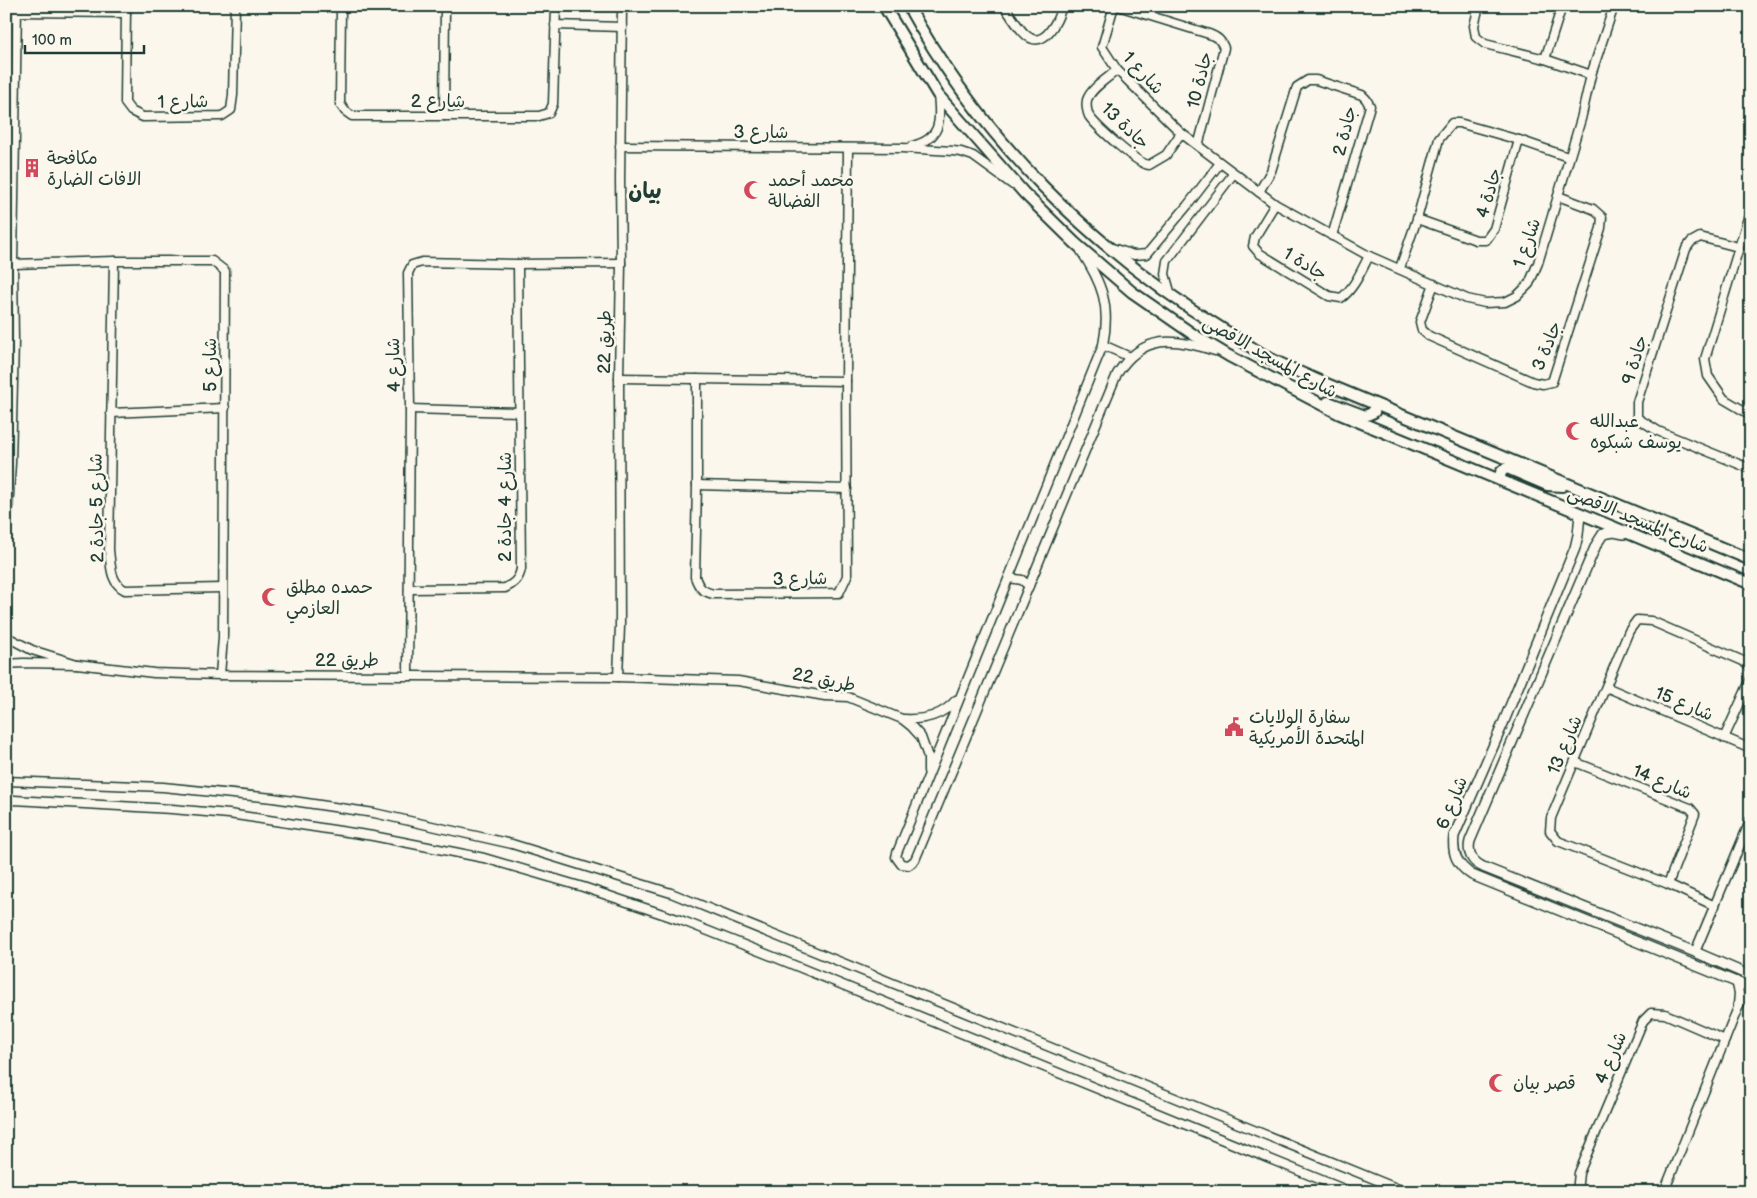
<svg xmlns="http://www.w3.org/2000/svg" width="1757" height="1198" viewBox="0 0 1757 1198" font-family="'Balsamiq Sans','Playpen Sans Arabic',sans-serif">
<style>
.lines{fill:none;stroke-linecap:round;stroke-linejoin:round}
.minor-casing{stroke:#1f3d34;stroke-width:11}
.tertiary-casing{stroke:#1f3d34;stroke-width:12}
.secondary-casing{stroke:#1f3d34;stroke-width:14}
.minor{stroke:#fbf7ec;stroke-width:8}
.tertiary{stroke:#fbf7ec;stroke-width:9}
.secondary{stroke:#fbf7ec;stroke-width:10}
.labels{text-anchor:middle;dominant-baseline:central;stroke-width:5;stroke-linejoin:round;paint-order:stroke}
.street-label{font-size:18px;fill:#1f3d34;stroke:#fbf7ec}
.poi-label{font-size:18px;fill:#1f3d34;stroke:#fbf7ec;text-anchor:start}
.district-label{font-size:22px;font-weight:bold;fill:#1f3d34;stroke:#fbf7ec}
</style>
<rect width="100%" height="100%" fill="#fbf7ec"/>
<filter id="ink" filterUnits="userSpaceOnUse"><feTurbulence type="fractalNoise" baseFrequency=".02" numOctaves="2"/><feDisplacementMap in="SourceGraphic" scale="10" xChannelSelector="R" yChannelSelector="G"/><feConvolveMatrix kernelMatrix="1 2 1 2 8 2 1 2 1" color-interpolation-filters="sRGB"/></filter>
<g filter="url(#ink)">
<g class="lines">
<g class="minor-casing">
<g id="minor">
<polyline points="126,6 125,103 131,111 143,117 222,116 231,110 233,95 235,6"/>
<polyline points="341,6 340,104 345,111 352,116 539,116 549,113 553,104 556,6"/>
<path d="M 1004,6 C 1011,15 1017,27 1026,35 C 1044,51 1058,20 1062,6"/>
<polyline points="1114,6 1102,47 1117,70 1181,133 1275,204 1369,256 1467,299 1485,303 1505,302 1517,296 1529,284 1538,263 1581,119 1591,75 1614,6"/>
<path d="M 1118,6 L 1209,34 C 1217,37 1221,40 1224,48 L 1198,146"/>
<polyline points="1479,6 1474,26 1476,37 1485,44 1545,59 1591,75"/>
<polyline points="17,12 126,13"/>
<polyline points="555,25 622,27"/>
<polyline points="1545,59 1562,6"/>
<path d="M 1117,70 C 1108,78 1091,88 1087,100 C 1086,105 1087,111 1089,116 C 1096,126 1137,164 1149,165 L 1166,155 L 1181,133"/>
<polyline points="444,116 445,6"/>
<polyline points="620,146 902,148 953,151 961,152 973,156 1013,185"/>
<path d="M 912,146 C 941,139 941,121 938,95"/>
<polyline points="1259,192 1271,171 1297,87 1308,80 1316,80 1362,95 1366,99 1370,106 1332,236"/>
<path d="M 1275,204 L 1255,237 L 1253,246 L 1259,253 L 1329,296 L 1341,298 C 1354,289 1362,269 1369,256"/>
<polyline points="1751,208 1705,359 1708,376 1724,399 1751,415"/>
<polyline points="1417,219 1476,240 1486,240 1494,229 1519,140"/>
<polyline points="1738,247 1700,237 1691,242 1686,249 1637,402 1637,418 1658,431 1751,469"/>
<polyline points="1112,248 1134,255 1147,254 1187,206 1220,163"/>
<path d="M 1081,251 C 1102,283 1111,306 1103,345 L 897,853 L 896,857 L 901,864 L 909,865 L 915,860 L 1117,374 C 1143,333 1175,338 1215,351"/>
<path d="M 114,261 L 109,550 C 111,565 110,583 125,590 L 222,588"/>
<polyline points="13,264 114,261 212,261 225,271 223,638 220,675"/>
<polyline points="1400,268 1417,219 1439,139 1452,123 1459,123 1519,140 1568,157"/>
<polyline points="1434,284 1420,322 1422,330 1429,336 1533,382 1543,384 1552,382 1601,228 1602,217 1593,209 1558,196"/>
<polyline points="1171,295 1165,274 1167,261 1234,173"/>
<polyline points="1103,345 1130,357"/>
<polyline points="619,378 846,381"/>
<path d="M 697,379 L 697,485 L 695,577 C 699,588 702,591 713,594 L 839,593 L 847,576 L 846,381 L 848,148"/>
<polyline points="410,409 519,412"/>
<polyline points="111,413 225,408"/>
<polyline points="697,485 847,489"/>
<polyline points="6,540 11,463 14,341 13,264 17,6"/>
<polyline points="1009,578 1022,580 1029,586"/>
<path d="M 409,589 L 505,588 C 515,583 519,579 521,569 L 518,264"/>
<polyline points="6,650 6,634"/>
<polyline points="6,664 23,663 77,664 32,650 7,637"/>
<polyline points="77,664 154,673 220,675 618,677 738,681 825,696 848,697 902,719 912,727 921,737 928,757 928,771"/>
<polyline points="408,676 410,409 408,273 412,265 422,262 518,264 621,263"/>
<polyline points="618,677 620,626 619,378 621,263 620,180 622,6"/>
<polyline points="1606,687 1751,749"/>
<path d="M 904,719 C 925,720 942,716 956,700"/>
<polyline points="1724,738 1751,679"/>
<polyline points="1575,762 1690,808 1695,814 1668,884"/>
<polyline points="6,781 163,787 273,798 374,813 512,844 671,893 1406,1192"/>
<polyline points="6,802 14,800 172,809 229,814 373,836 484,858 583,887 683,921 774,957 1351,1192"/>
<polyline points="1715,906 1668,884 1558,841 1550,831 1551,818 1629,631 1637,620 1651,621 1743,661 1751,668"/>
<polyline points="1695,952 1751,819"/>
<polyline points="1736,981 1739,993 1738,1005"/>
<polyline points="1577,1192 1579,1173 1643,1021 1651,1013 1665,1014 1725,1040"/>
<polyline points="1664,1192 1737,1010 1742,1000 1751,994"/>
</g>
</g>
<g class="tertiary-casing">
<g id="tertiary">
<path d="M 1580,514 L 1578,535 L 1575,548 L 1502,726 L 1454,836 C 1452,854 1457,865 1472,875 L 1751,988"/>
<path d="M 1624,534 L 1614,532 L 1603,534 L 1596,545 L 1470,841 C 1467,853 1472,862 1483,867 L 1695,952 L 1751,976"/>
</g>
</g>
<g class="secondary-casing">
<g id="secondary">
<polyline points="884,6 938,95 1024,193 1075,243 1132,292 1194,335 1229,356 1340,414 1751,584"/>
<path d="M 908,6 C 981,138 1093,250 1221,328 C 1237,338 1253,349 1269,358 C 1285,366 1301,373 1317,380 L 1751,560"/>
<polyline points="1328,402 1365,416 1374,412 1374,405"/>
<path d="M 1500,480 C 1500,474 1500,471 1507,468 L 1547,485 L 1562,486"/>
</g>
</g>
<use href="#minor" class="minor"/>
<use href="#tertiary" class="tertiary"/>
<use href="#secondary" class="secondary"/>
</g>
</g>
<defs>
<g id="building-bare" transform="scale(1.5)"><path d="M-4-6H4V6H1V3H-1V6H-4ZM-2.5-4.3h1.7v1.8h-1.7ZM.8-4.3h1.7v1.8H.8ZM-2.5-1h1.7V.8h-1.7ZM.8-1h1.7V.8H.8Z" fill="#d1495b" stroke="#fbf7ec" stroke-width="2.5" paint-order="stroke"/></g>
<g id="mosque-bare" transform="scale(1.5)"><path d="M3.5-4.9A6 6 0 1 0 3.5 4.9A5 5 0 1 1 3.5-4.9Z" fill="#d1495b" stroke="#fbf7ec" stroke-width="2.5" paint-order="stroke"/></g>
<g id="civic-bare" transform="scale(1.5)"><path d="M-.6-6.5H3V-4.5H.6V-3L4-1V1h2V6H-6V1h2V-1L-.6-3ZM-1.2 2.5V6h2.4V2.5Z" fill="#d1495b" stroke="#fbf7ec" stroke-width="2.5" paint-order="stroke"/></g>
</defs>
<g fill-rule="evenodd">
<use href="#building-bare" x="32" y="168"/>
<use href="#mosque-bare" x="753" y="190"/>
<use href="#mosque-bare" x="1575" y="431"/>
<use href="#mosque-bare" x="271" y="597"/>
<use href="#civic-bare" x="1234" y="727"/>
<use href="#mosque-bare" x="1498" y="1083"/>
</g>
<g class="labels">
<g class="street-label">
<text transform="translate(1143 73) rotate(47)">شارع 1</text>
<text transform="translate(1200 80) rotate(-76)">جادة 10</text>
<text x="438" y="101">شارع 2</text>
<text transform="translate(183 102) rotate(-1)">شارع 1</text>
<text transform="translate(1125 126) rotate(44)">جادة 13</text>
<text transform="translate(1345 131) rotate(-76)">جادة 2</text>
<text x="761" y="132">شارع 3</text>
<text transform="translate(1489 193) rotate(-74)">جادة 4</text>
<text transform="translate(1527 243) rotate(-71)">شارع 1</text>
<text transform="translate(1305 264) rotate(31)">جادة 1</text>
<text transform="translate(605 342) rotate(-89)">طريق 22</text>
<text transform="translate(1547 346) rotate(-68)">جادة 3</text>
<text transform="translate(1270 357) rotate(29)">شارع المسجد الاقصى</text>
<text transform="translate(1635 360) rotate(-73)">جادة 9</text>
<text transform="translate(210 365) rotate(-90)">شارع 5</text>
<text transform="translate(394 365) rotate(-91)">شارع 4</text>
<text transform="translate(505 507) rotate(-90)">شارع 4 جادة 2</text>
<text transform="translate(97 508) rotate(-91)">شارع 5 جادة 2</text>
<text transform="translate(1638 520) rotate(22)">شارع المسجد الاقصى</text>
<text transform="translate(800 579) rotate(-1)">شارع 3</text>
<text x="347" y="660">طريق 22</text>
<text transform="translate(824 680) rotate(11)">طريق 22</text>
<text transform="translate(1684 704) rotate(23)">شارع 15</text>
<text transform="translate(1565 745) rotate(-67)">شارع 13</text>
<text transform="translate(1662 782) rotate(23)">شارع 14</text>
<text transform="translate(1452 803) rotate(-68)">شارع 6</text>
<text transform="translate(1611 1058) rotate(-67)">شارع 4</text>
</g>
<g class="poi-label">
<text x="47" y="158">مكافحة<tspan x="47" dy="21">الافات الضارة</tspan></text>
<text x="768" y="180">محمد أحمد<tspan x="768" dy="21">الفضالة</tspan></text>
<text x="1590" y="421">عبدالله<tspan x="1590" dy="21">يوسف شبكوه</tspan></text>
<text x="286" y="587">حمده مطلق<tspan x="286" dy="21">العازمي</tspan></text>
<text x="1249" y="717">سفارة الولايات<tspan x="1249" dy="21">المتحدة الأمريكية</tspan></text>
<text x="1513" y="1083">قصر بيان</text>
</g>
<g class="district-label">
<text x="645" y="191">بيان</text>
</g>
</g>
<rect width="1757" height="1198" fill="none" stroke="#fbf7ec" stroke-width="25"/>
<rect x="12" y="12" width="1732" height="1173" fill="none" stroke="#1f3d34" stroke-width="2" filter="url(#ink)"/>
<path d="M25 45v8h119v-8" fill="none" stroke="#1f3d34" stroke-width="2.5"/>
<text x="32" y="45" font-size="15" fill="#1f3d34" stroke="#fbf7ec" stroke-width="4" paint-order="stroke">100 m</text>
</svg>
